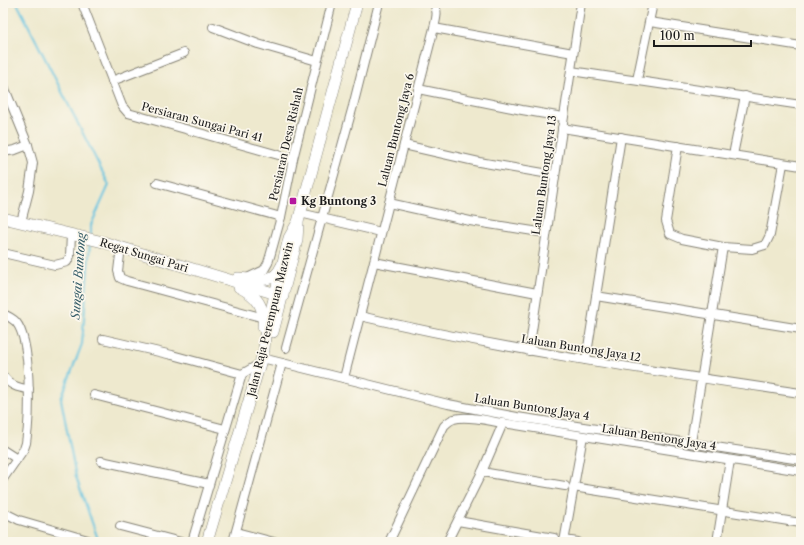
<svg xmlns="http://www.w3.org/2000/svg" width="804" height="545" viewBox="0 0 804 545" font-family="'Libre Caslon Text',serif">
<style>
.lines{fill:none;stroke-linecap:round;stroke-linejoin:round}
.stream{stroke:#62c3e0;stroke-width:2}
.street-casing{stroke:#858275;stroke-width:10}
.secondary-casing{stroke:#858275;stroke-width:12}
.street{stroke:#fff;stroke-width:8}
.secondary{stroke:#fff;stroke-width:11}
.poi-dot{fill:#b5179e;stroke:#fbf7ec;stroke-width:1.5}
.labels{text-anchor:middle;dominant-baseline:central;stroke-width:3.5;stroke-linejoin:round;paint-order:stroke}
.street-label{font-size:11px;fill:#1c1c1c;stroke:#fbf7ec}
.poi-label{font-size:11px;font-weight:bold;fill:#1c1c1c;stroke:#fbf7ec;text-anchor:start}
.water-label{font-size:12px;font-style:italic;fill:#385f6a;stroke:#fbf7ec}
</style>
<rect width="100%" height="100%" fill="#fbf7ec"/>
<filter id="ink" filterUnits="userSpaceOnUse"><feTurbulence type="fractalNoise" baseFrequency=".025" numOctaves="2"/><feDisplacementMap in="SourceGraphic" scale="8" xChannelSelector="R" yChannelSelector="G"/><feConvolveMatrix kernelMatrix="1 2 1 2 8 2 1 2 1" color-interpolation-filters="sRGB"/></filter>
<filter id="wash" filterUnits="userSpaceOnUse"><feTurbulence type="fractalNoise" baseFrequency=".012" numOctaves="4" result="noise"/><feDisplacementMap in="SourceGraphic" scale="16" xChannelSelector="R" yChannelSelector="G"/><feGaussianBlur stdDeviation="0.9" result="paint"/><feColorMatrix in="noise" values="0 0 0 0 0 0 0 0 0 0 0 0 0 0 0 0 0 1.4 0 .05"/><feComposite in="paint" operator="in"/></filter>
<g filter="url(#wash)">
<rect width="100%" height="100%" fill="#eee9ce"/>
<g class="lines">
<g class="stream">
<polyline points="17,3 109,185 91,225 91,234"/>
<polyline points="90,243 82,344 61,399 76,477 99,542"/>
</g>
</g>
</g>
<g filter="url(#ink)">
<g class="lines">
<g class="street-casing">
<g id="street">
<polyline points="82,3 122,106 128,113 293,159"/>
<polyline points="650,22 801,46"/>
<polyline points="213,27 258,44 317,61"/>
<polyline points="434,28 573,53"/>
<polyline points="571,71 801,105"/>
<polyline points="637,80 653,3"/>
<polyline points="112,81 184,53"/>
<polyline points="3,84 28,145 33,163 29,191 21,222"/>
<polyline points="418,89 522,110 563,117"/>
<polyline points="562,128 801,166"/>
<polyline points="404,145 479,162 555,175"/>
<polyline points="678,146 666,221 670,234 682,239 723,247 752,249 765,245 770,235 783,164"/>
<polyline points="3,152 15,150 28,145"/>
<polyline points="733,155 745,96"/>
<polyline points="157,183 281,217"/>
<polyline points="389,203 470,221 546,233"/>
<polyline points="300,213 381,232"/>
<polyline points="121,247 118,271 120,278 127,281 264,318"/>
<polyline points="3,253 55,265 67,262 70,256 71,234"/>
<polyline points="374,262 537,293"/>
<polyline points="247,278 264,270 268,263 271,253 281,217 293,159 332,3"/>
<polyline points="596,296 801,329"/>
<path d="M 3,314 C 8,316 12,318 16,322 C 32,341 30,418 26,443 L 24,449 L 3,479"/>
<path d="M 360,316 C 505,350 653,371 801,393"/>
<polyline points="103,339 172,355 242,374"/>
<polyline points="286,348 353,106 379,3"/>
<polyline points="529,351 581,3"/>
<polyline points="262,358 448,404 517,417 801,460"/>
<polyline points="586,360 621,137"/>
<path d="M 3,376 C 10,385 17,388 29,389"/>
<path d="M 344,378 L 434,28 C 436,19 439,10 433,3"/>
<polyline points="94,395 225,429"/>
<polyline points="691,442 723,247"/>
<polyline points="3,450 17,459"/>
<polyline points="101,461 209,484"/>
<polyline points="482,472 565,486"/>
<polyline points="573,487 801,523"/>
<polyline points="3,512 19,520 88,540"/>
<polyline points="458,521 554,538"/>
<polyline points="120,526 181,542"/>
<polyline points="236,532 274,542"/>
<polyline points="564,540 578,542"/>
<polyline points="192,542 242,374 261,363"/>
<polyline points="233,542 282,363"/>
<path d="M 389,542 L 444,426 C 447,423 450,420 454,419 C 467,415 489,421 503,423 L 801,471"/>
<polyline points="447,542 482,472 503,423"/>
<polyline points="564,542 583,436"/>
<polyline points="717,542 730,460"/>
</g>
</g>
<g class="secondary-casing">
<g id="secondary">
<polyline points="3,218 103,242 283,296"/>
<path d="M 238,278 C 253,279 274,285 281,267"/>
<path d="M 239,287 C 257,296 265,306 263,327"/>
<polyline points="273,332 297,240 298,224"/>
<polyline points="207,542 264,350 265,335 289,238 298,222 357,3"/>
</g>
</g>
<use href="#street" class="street"/>
<use href="#secondary" class="secondary"/>
</g>
</g>
<rect class="poi-dot" x="289" y="197" width="8" height="8" rx="2"/>
<g class="labels">
<g class="street-label">
<text transform="translate(202 122) rotate(15)">Persiaran Sungai Pari 41</text>
<text transform="translate(396 130) rotate(-76)">Laluan Buntong Jaya 6</text>
<text transform="translate(286 144) rotate(-77)">Persiaran Desa Rishah</text>
<text transform="translate(544 175) rotate(-82)">Laluan Buntong Jaya 13</text>
<text transform="translate(144 255) rotate(17)">Regat Sungai Pari</text>
<text transform="translate(270 319) rotate(-76)">Jalan Raja Perempuan Mazwin</text>
<text transform="translate(581 348) rotate(9)">Laluan Buntong Jaya 12</text>
<text transform="translate(532 407) rotate(9)">Laluan Buntong Jaya 4</text>
<text transform="translate(659 437) rotate(9)">Laluan Bentong Jaya 4</text>
</g>
<g class="poi-label">
<text x="301" y="201">Kg Buntong 3</text>
</g>
<g class="water-label">
<text transform="translate(78 276) rotate(-86)">Sungai Buntong</text>
</g>
</g>
<rect width="804" height="545" fill="none" stroke="#fbf7ec" stroke-width="16"/>
<path d="M654 40v6h97v-6" fill="none" stroke="#1c1c1c" stroke-width="2"/>
<text x="660" y="40" font-size="12" fill="#1c1c1c" stroke="#fbf7ec" stroke-width="3" paint-order="stroke">100 m</text>
</svg>
